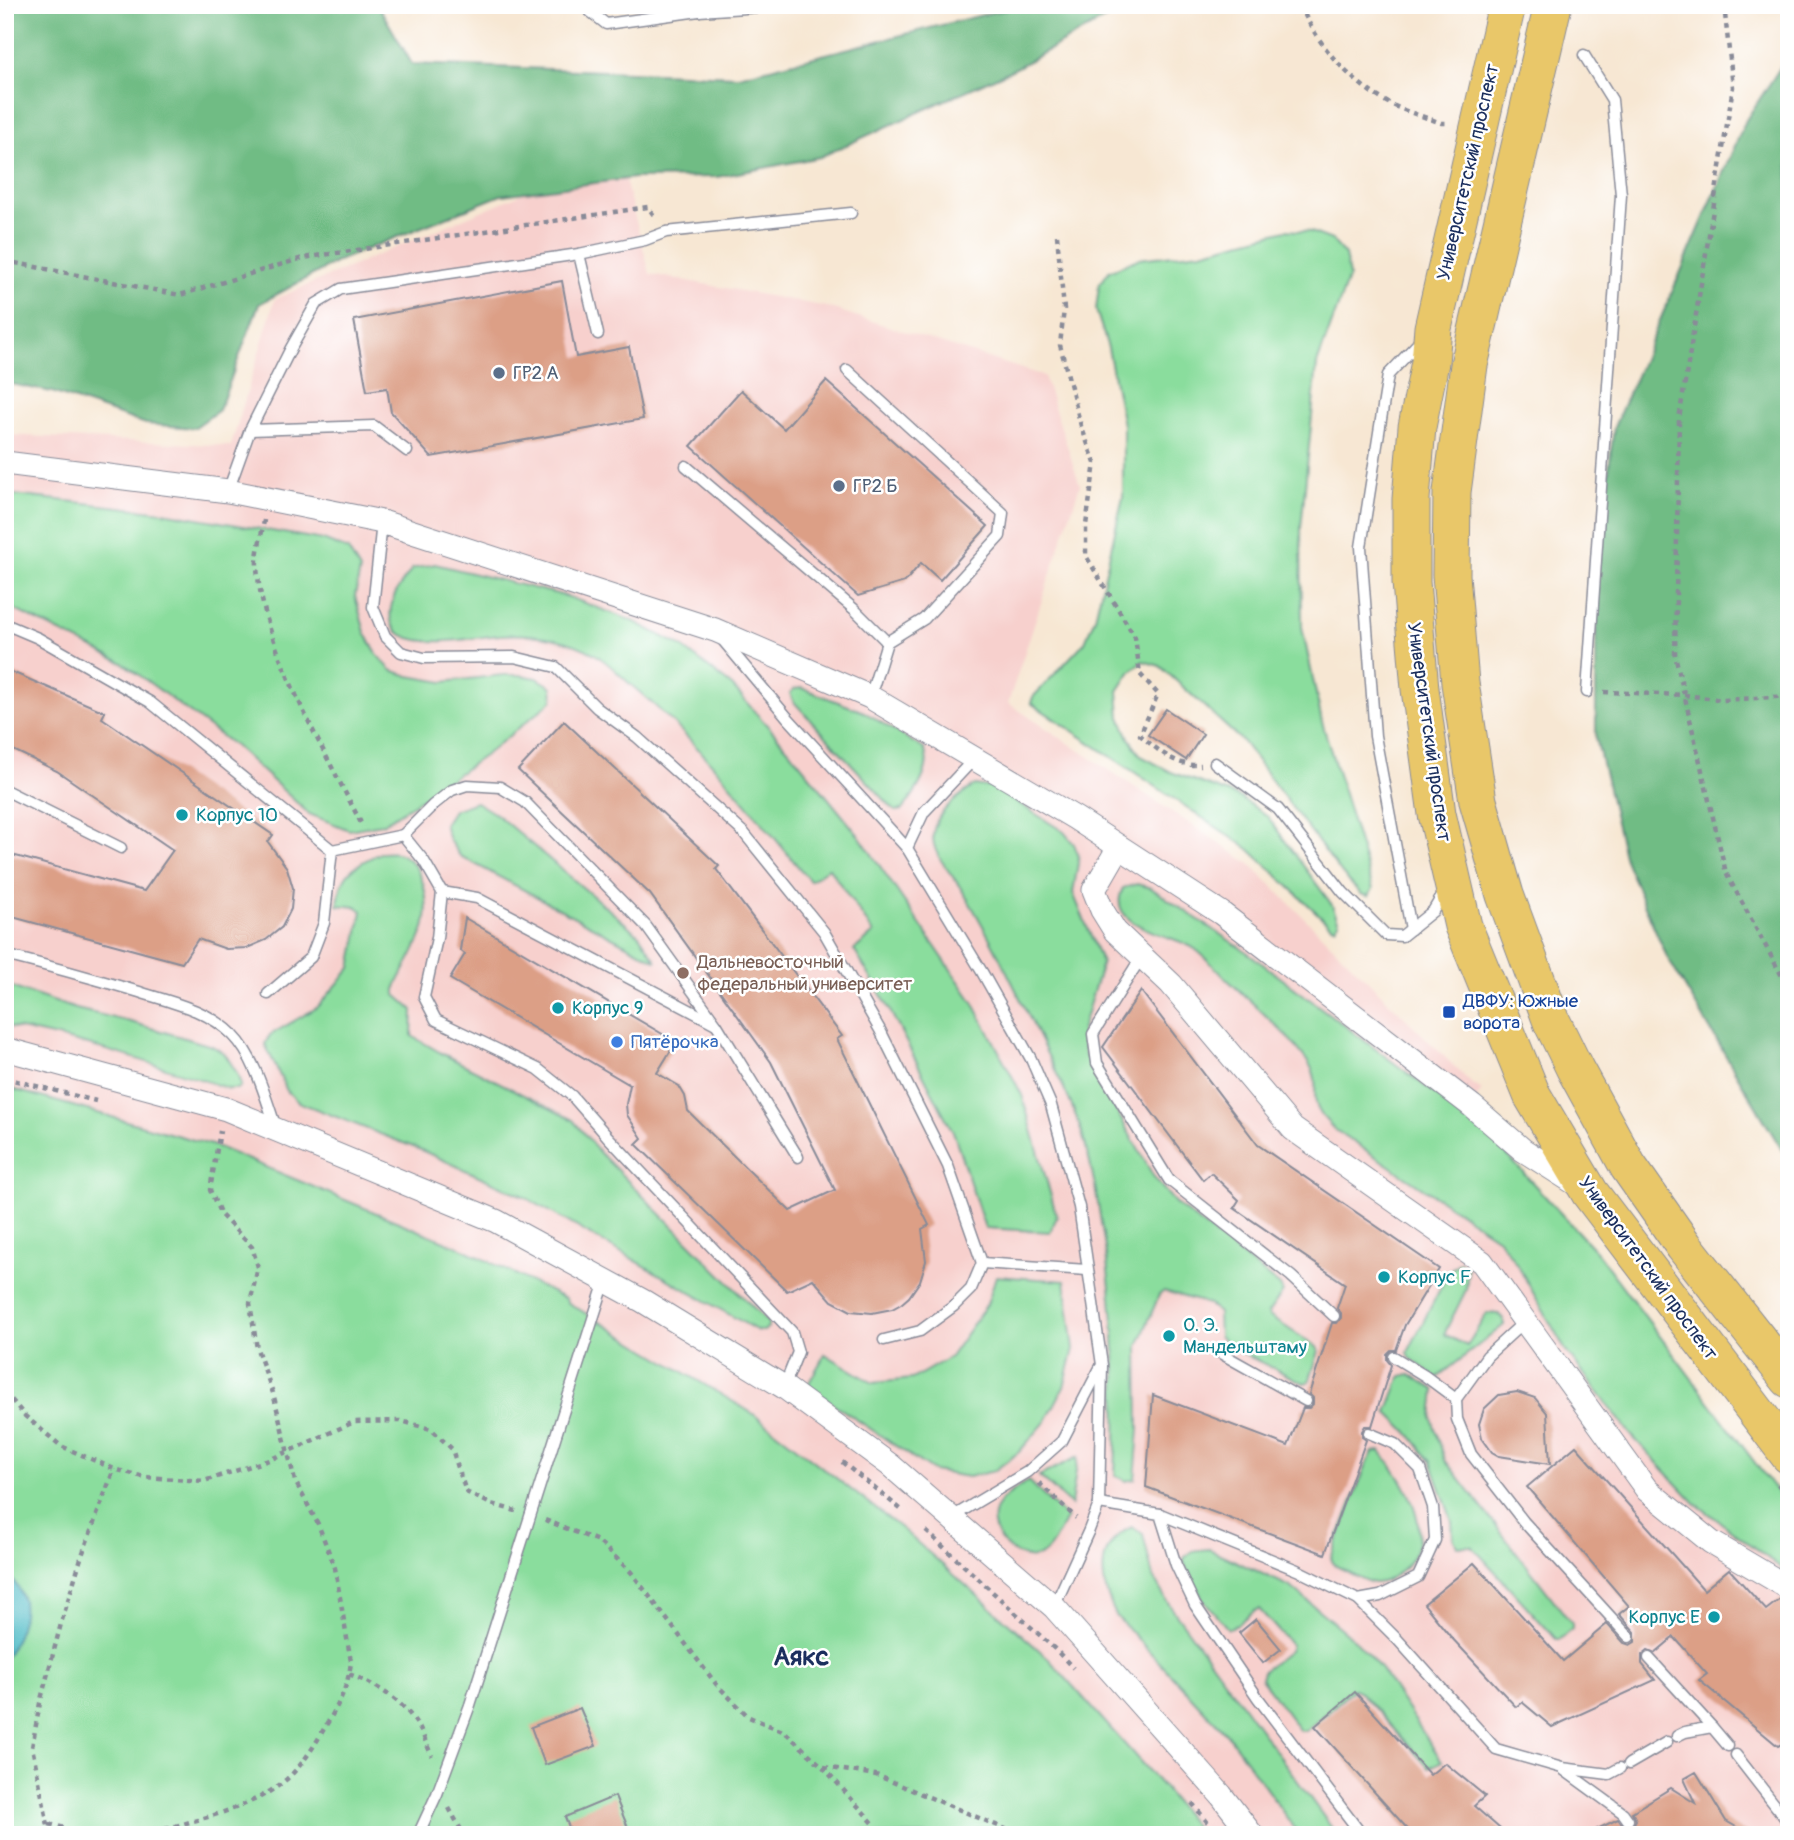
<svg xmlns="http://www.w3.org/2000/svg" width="1794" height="1840" viewBox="0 0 1794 1840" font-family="Pangolin,sans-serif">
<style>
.built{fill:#f7d0cd}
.green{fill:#8add9d;stroke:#52867e;stroke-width:2}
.forest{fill:#6fbc84;stroke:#457671;stroke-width:2}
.water{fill:#4dbbc6;stroke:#347592;stroke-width:2}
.building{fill:#dc9f86}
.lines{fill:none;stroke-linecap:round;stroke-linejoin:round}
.lane-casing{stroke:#898b98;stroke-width:13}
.street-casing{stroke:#898b98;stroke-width:25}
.primary-casing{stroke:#898b98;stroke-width:39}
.path{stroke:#898b98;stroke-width:4.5;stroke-dasharray:5 5;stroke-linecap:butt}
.lane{stroke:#fff;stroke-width:10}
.street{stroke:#fff;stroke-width:23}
.primary{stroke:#e9c769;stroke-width:37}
.service-dot{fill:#5c6f8a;stroke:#fff;stroke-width:2.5}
.culture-dot{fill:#0f9aa8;stroke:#fff;stroke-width:2.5}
.education-dot{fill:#8d6e63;stroke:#fff;stroke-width:2.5}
.transit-dot{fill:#1a4fb4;stroke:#fff;stroke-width:2.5}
.shop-dot{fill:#3f7fe0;stroke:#fff;stroke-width:2.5}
.labels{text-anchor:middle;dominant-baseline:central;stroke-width:5;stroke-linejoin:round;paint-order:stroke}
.street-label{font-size:19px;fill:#1b2f5e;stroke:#fff}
.service-label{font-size:19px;fill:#4e5e75;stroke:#fff;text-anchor:start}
.culture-label{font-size:19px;fill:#0d838f;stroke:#fff;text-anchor:start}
.education-label{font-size:19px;fill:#785e54;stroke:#fff;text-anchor:start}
.transit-label{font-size:19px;fill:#164399;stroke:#fff;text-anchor:start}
.shop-label{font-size:19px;fill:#366cbe;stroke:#fff;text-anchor:start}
.district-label{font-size:26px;font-weight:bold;fill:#1b2f5e;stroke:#fff}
</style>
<rect width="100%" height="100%" fill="#fff"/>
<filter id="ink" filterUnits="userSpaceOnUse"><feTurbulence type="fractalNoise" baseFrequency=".0143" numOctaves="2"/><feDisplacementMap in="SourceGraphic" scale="14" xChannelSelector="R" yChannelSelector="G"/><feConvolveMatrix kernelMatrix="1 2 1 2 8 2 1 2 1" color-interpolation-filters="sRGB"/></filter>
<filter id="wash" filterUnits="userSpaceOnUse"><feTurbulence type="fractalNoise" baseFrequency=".00686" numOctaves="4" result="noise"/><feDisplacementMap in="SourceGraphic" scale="28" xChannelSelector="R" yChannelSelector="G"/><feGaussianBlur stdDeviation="1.57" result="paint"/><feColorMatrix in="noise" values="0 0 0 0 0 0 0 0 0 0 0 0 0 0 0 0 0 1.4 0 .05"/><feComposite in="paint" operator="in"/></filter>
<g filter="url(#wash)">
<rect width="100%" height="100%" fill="#f7e7d3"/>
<polygon class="built" points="625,180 650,274 827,307 1044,376 1080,485 1008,703 1249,863 1471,1083 1482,1090 1456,1126 1728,1431 1789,1508 1789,1835 5,1835 5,435 231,446 275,299 528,191"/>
<g class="green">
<polygon points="1286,230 1311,232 1332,240 1345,255 1349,276 1317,364 1301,528 1302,627 1322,722 1373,889 1368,896 1361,894 1343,875 1242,741 1160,666 1143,661 1131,671 1118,691 1120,717 1129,738 1141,756 1171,772 1239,797 1267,816 1332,905 1339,922 1335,927 1331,926 1249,849 1031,703 1033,697 1085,642 1095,618 1123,497 1123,425 1108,348 1096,310 1099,285 1109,271 1138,259 1201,252"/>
<polygon points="5,494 163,512 323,540 348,550 360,570 355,596 365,632 378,656 391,670 409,676 443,682 503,675 520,675 537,678 552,687 553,700 488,753 426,796 382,824 349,830 309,814 236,747 123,663 5,605"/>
<path d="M 435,564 L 566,596 L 633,621 L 681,646 L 732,686 L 789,750 L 860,837 L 973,1002 L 1022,1095 L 1057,1217 L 1050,1232 L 985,1228 L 954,1134 L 886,1003 L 854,950 L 874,933 L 829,868 L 810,881 C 753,812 699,741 630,684 C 619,674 607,661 593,653 C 565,638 532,633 500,635 C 472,637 373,661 393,600 C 396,589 406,578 412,569 Z"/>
<path d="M 802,688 L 864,712 L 924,749 C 934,768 914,795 902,810 L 895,811 L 793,701 L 790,693 L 794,689 Z"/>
<path d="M 975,785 L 995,788 L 1064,832 L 1074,844 L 1079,857 L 1073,893 L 1102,963 L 1081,1032 L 1085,1055 L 1155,1179 L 1176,1204 L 1280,1286 L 1283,1292 L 1268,1313 L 1269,1316 L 1317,1347 L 1319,1351 L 1309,1382 L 1304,1383 L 1233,1349 L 1219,1336 L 1218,1313 L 1208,1304 L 1164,1291 L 1159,1295 L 1138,1346 L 1139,1429 L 1135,1479 L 1126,1481 L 1115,1475 C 1119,1389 1115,1301 1100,1216 C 1094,1178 1087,1140 1071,1104 C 1060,1078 1046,1053 1034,1027 C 1011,980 988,931 960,887 C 950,871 933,856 933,836 C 934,812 958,797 975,785 Z"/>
<polygon points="476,802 497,815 639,935 657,961 460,856 449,840 444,824 453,810"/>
<path d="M 380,853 C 385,853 392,852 397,853 C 425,862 432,907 423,931 C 416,950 405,968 396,987 L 396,995 L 413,1010 L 412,1036 L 443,1054 L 573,1120 L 601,1154 L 768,1322 L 768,1327 L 764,1331 L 758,1331 L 521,1195 L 421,1150 L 298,1102 L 287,1091 L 265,1044 L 270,1035 L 318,1007 L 351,968 L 362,911 L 357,907 L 338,905 C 341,872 352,867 380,853 Z"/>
<path d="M 1137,884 L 1151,888 L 1248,953 L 1486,1132 L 1598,1254 L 1789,1508 L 1789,1574 L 1695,1503 L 1632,1436 L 1566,1351 L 1518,1266 L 1498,1238 L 1334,1129 C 1328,1122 1318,1114 1316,1103 C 1313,1090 1319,1082 1311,1067 C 1294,1039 1254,1005 1230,982 C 1218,971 1207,958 1195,949 C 1174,934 1103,928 1123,888 Z"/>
<path d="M 5,985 L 76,1009 L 127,1021 L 212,1046 L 225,1054 L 237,1073 L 241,1085 L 238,1089 L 229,1089 C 156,1064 81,1040 5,1026 Z"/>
<polygon points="5,1087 215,1146 461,1248 566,1299 567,1302 752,1413 902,1529 1047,1657 1162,1786 1201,1835 5,1835"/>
<polygon points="1460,1262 1468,1268 1466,1290 1444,1334 1467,1346 1487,1313 1499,1314 1504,1320 1504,1325 1437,1378 1410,1358 1408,1352 1449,1271"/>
<polygon points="996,1276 1065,1281 1074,1349 1064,1387 1046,1421 1019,1452 994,1471 968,1477 933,1471 807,1386 825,1354 873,1383 912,1379 950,1357 987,1304"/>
<polygon points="1410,1374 1435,1390 1432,1418 1445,1460 1572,1624 1572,1629 1560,1639 1556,1639 1472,1546 1457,1546 1453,1538 1452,1521 1431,1462 1413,1438 1387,1412 1401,1376"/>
<path d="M 1380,1451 C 1407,1481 1441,1541 1399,1572 C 1393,1577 1383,1584 1374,1583 C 1362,1581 1346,1570 1334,1565 L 1331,1558 L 1366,1466 L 1373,1452 Z"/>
<polygon points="1078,1457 1071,1505 1039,1476"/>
<path d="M 1028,1481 L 1067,1518 C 1060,1529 1053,1548 1043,1554 C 1021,1569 980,1533 998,1505 C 1004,1495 1018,1488 1028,1481 Z"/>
<path d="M 1132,1527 L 1143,1534 L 1153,1577 L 1168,1603 L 1337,1835 L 1299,1835 L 1231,1739 L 1117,1617 C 1100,1585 1093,1545 1132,1527 Z"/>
<polygon points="1209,1549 1291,1587 1358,1643 1380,1668 1442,1761 1429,1768 1359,1691 1354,1689 1306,1731 1300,1731 1261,1678 1263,1671 1289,1651 1291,1645 1259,1609 1254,1611 1232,1628 1228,1629 1202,1598 1184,1563 1184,1558 1193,1551"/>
</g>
<g class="forest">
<polygon points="5,5 378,5 412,64 738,76 1022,5 1130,5 1016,68 820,157 717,177 634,178 501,195 340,260 259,304 219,410 194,428 146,424 52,392 5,383"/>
<polygon points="1789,54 1789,1156 1782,1150 1667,957 1625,860 1596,738 1596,573 1614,427 1746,120"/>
</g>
<path class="water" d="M 5,1572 C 10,1577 16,1583 19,1589 C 31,1611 17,1639 5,1658 Z"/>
<g id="blocks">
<g class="building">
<polygon points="562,281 576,357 629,347 643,419 431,457 391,412 387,388 367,391 354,320"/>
<polygon points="826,381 988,526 940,580 921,563 905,582 858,596 691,446 741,390 784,429"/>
<polygon points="5,669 105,712 102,718 273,835 268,842 287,868 293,888 291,909 282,927 266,940 247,948 226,949 198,939 182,963 5,915 5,853 144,891 173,850 57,771 5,746"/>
<polygon points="1166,709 1203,734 1186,760 1148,735"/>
<polygon points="564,721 719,866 716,869 842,1036 837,1039 929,1225 922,1229 926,1261 920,1281 909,1297 901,1304 892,1309 872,1313 851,1311 832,1301 813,1279 787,1291 636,1144 642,1138 627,1115 626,1104 630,1085 450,979 465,954 460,950 465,918 676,1042 657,1073 679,1086 685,1096 688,1111 790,1211 835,1190 771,1062 650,894 518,770"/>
<polygon points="1141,991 1258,1145 1439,1269 1405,1325 1396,1350 1391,1350 1387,1354 1387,1360 1391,1365 1372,1426 1365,1426 1362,1431 1362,1437 1366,1440 1325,1554 1146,1487 1153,1395 1288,1446 1303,1408 1309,1408 1313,1404 1313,1398 1309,1394 1332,1323 1337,1323 1341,1318 1341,1313 1337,1308 1345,1284 1234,1208 1239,1200 1211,1173 1203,1180 1103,1047"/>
<polygon points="1517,1392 1535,1398 1547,1413 1550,1464 1499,1456 1492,1452 1482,1438 1479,1424 1484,1409 1499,1395"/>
<polygon points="1576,1446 1704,1590 1729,1569 1766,1610 1780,1599 1789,1602 1789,1740 1778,1746 1699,1680 1707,1674 1674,1637 1655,1653 1648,1650 1642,1655 1642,1664 1655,1680 1552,1727 1522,1702 1516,1707 1450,1636 1424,1604 1474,1563 1563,1661 1607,1624 1624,1643 1630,1645 1635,1642 1635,1632 1619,1614 1629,1606 1527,1487"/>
<polygon points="1256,1619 1281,1649 1263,1663 1239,1633"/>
<polygon points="1355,1692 1430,1775 1445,1763 1485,1796 1474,1806 1507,1835 1413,1835 1315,1726"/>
<polygon points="580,1708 596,1746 545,1765 531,1727"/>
<polygon points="1696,1772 1726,1821 1750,1835 1585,1835 1618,1819 1624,1827 1632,1827 1636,1820 1632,1812 1671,1788 1695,1803 1684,1779"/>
<polygon points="615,1796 631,1835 572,1835 565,1817"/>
</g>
</g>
</g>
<g filter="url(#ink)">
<use href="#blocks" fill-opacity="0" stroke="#898b98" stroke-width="2"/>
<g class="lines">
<g class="lane-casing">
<g id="lane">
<polyline points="582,5 606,24 699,11 698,5"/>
<polyline points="699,11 790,5"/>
<polyline points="1584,55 1612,100 1621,195 1587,692"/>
<polyline points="579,254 598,334"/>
<polyline points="847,370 1003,513 1000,536 924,619 887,642"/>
<polyline points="250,430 374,426 407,451"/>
<polyline points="686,466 854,609 887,642 870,697"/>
<polyline points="228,491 250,430 291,348 316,304 341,289 579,254 645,240 666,232 851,213"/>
<polyline points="382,522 373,607 385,636 401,652 424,658 514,657 556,667 597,708 637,737 744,833 824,932 880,1030 948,1166 982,1263 1087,1270"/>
<polyline points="5,624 38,638 150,702 332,850"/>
<polyline points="721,638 787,717 907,848"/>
<polyline points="974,759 924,812 907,848 982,972 1031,1059 1051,1105 1079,1207 1102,1365 1099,1504 1089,1530 1054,1607"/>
<polyline points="1215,763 1278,809 1343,892 1386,935 1402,936 1433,911 1445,891"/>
<polyline points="5,790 121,848"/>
<polyline points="403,835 433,805 452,790 467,785 500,787 525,802 646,926 717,1025 798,1157"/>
<polyline points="442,892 477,898 716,1024"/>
<polyline points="1411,929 1375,736 1361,547 1388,375 1421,340"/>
<path d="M 5,955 C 49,966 92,978 136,991 C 170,1002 207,1009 233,1035 C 255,1057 266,1099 276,1128"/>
<polyline points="1142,956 1093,1034 1097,1063 1169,1180 1291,1276 1334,1316"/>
<polyline points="268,994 311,957 324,923 332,850 403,835 424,861 442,892 437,938 424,997 436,1020 538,1069 572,1096 607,1136 792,1332 798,1352 784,1387"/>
<polyline points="1524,1322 1487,1356 1456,1399 1457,1419 1471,1454 1524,1522 1629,1637"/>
<polyline points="884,1340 920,1331 954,1306 971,1289 982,1263"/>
<polyline points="1215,1350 1306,1401"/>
<polyline points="1394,1357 1425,1376 1456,1399"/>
<polyline points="1099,1504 1160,1514 1176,1565 1195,1605 1258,1698 1362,1835"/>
<polyline points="1160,1514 1297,1570 1358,1600 1398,1640 1496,1749 1562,1768 1609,1774 1620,1768"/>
<polyline points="952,1517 1027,1472 1062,1441 1100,1368"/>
<polyline points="1358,1600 1380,1596 1418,1577 1435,1540 1433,1507 1420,1469 1395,1444 1369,1433"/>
<polyline points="1649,1658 1712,1727"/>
<polyline points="1677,1736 1685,1732 1712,1727 1728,1746"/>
<polyline points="1736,1755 1789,1823"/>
<polyline points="1629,1764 1667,1742"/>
<polyline points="1564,1770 1623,1813 1628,1820"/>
<polyline points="418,1835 437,1794 470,1705 605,1281"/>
</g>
</g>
<g class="street-casing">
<g id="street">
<polyline points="5,463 228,491 382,522 715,630 870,697 1075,818 1221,913 1472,1106 1523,1150 1581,1187"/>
<polyline points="1119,847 1094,890 1102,910 1115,931 1171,984 1293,1129 1482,1262 1647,1490 1711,1542 1789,1588"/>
<polyline points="5,1049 226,1109 496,1221 643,1301 784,1387 890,1465 1054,1607 1221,1795 1252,1835"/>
</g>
</g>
<g class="primary-casing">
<g id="primary">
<polyline points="1507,5 1433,328 1430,362 1417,427 1411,499 1411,582 1420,689 1437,814 1463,926 1532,1095 1590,1193 1789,1455"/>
<polyline points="1553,5 1469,365 1452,492 1451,575 1460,683 1478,801 1505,895 1552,1022 1575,1069 1628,1166 1684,1246 1789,1379"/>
</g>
</g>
<g class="path">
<path d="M 1300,5 C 1318,45 1347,79 1385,101 C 1402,111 1423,116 1441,123 L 1450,123"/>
<polyline points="1724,5 1733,87 1679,419 1675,655 1726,873 1789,989"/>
<path d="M 1057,235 L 1064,309 L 1060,345 L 1081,426 L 1095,463 L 1086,525 L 1086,556 L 1135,637 L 1140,674 L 1158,694 L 1140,735 C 1158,750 1176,767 1201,765"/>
<polyline points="5,261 180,295 303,258 648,207 655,217"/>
<path d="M 264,520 C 262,535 256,552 257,567 C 263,649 326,753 363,827"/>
<polyline points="1604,692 1685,695 1723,700 1789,696"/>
<polyline points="5,1078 96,1101"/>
<polyline points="5,1392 25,1416 61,1446 114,1469 144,1477 204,1481 269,1460 354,1422 401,1421 431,1429 452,1449 466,1492 491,1504 516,1511"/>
<polyline points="842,1462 903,1511"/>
<polyline points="1039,1483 1076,1518"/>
<polyline points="1778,1484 1789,1498"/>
<polyline points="545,1520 598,1541 631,1572 716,1684 749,1717 785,1732 823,1767 873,1823 877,1835"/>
<polyline points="926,1531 1057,1651 1073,1668"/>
<path d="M 349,1674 C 374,1684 399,1698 414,1720 C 422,1730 426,1744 432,1756"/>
<polyline points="824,1767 876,1775 1020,1835"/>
<polyline points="1192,1803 1213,1829"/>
<polyline points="449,1808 464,1835"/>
<polyline points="49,1824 92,1835"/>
<polyline points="50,1835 32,1747 40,1703 62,1620 81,1558 114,1469"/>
<path d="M 146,1835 C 190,1820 245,1812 282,1783 C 300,1769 314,1747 325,1727 C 338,1706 348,1687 351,1662 L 335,1568 L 318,1524 L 295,1481 L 273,1393 L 257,1349 L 250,1303 L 258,1267 L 252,1247 L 221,1215 L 210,1190 L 220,1131"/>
</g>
<use href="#lane" class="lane"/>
<use href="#street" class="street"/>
<use href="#primary" class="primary"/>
</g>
</g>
<g class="service-dot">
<circle cx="499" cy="373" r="7"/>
<circle cx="839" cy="486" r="7"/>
</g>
<g class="culture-dot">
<circle cx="182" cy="815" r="7"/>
<circle cx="558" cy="1008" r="7"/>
<circle cx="1384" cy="1277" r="7"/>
<circle cx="1169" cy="1336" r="7"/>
<circle cx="1714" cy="1617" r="7"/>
</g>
<circle class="education-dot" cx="683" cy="973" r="7"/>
<rect class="transit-dot" x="1442" y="1005" width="14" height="14" rx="3.5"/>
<circle class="shop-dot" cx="617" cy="1042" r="7"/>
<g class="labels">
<g class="street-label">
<text transform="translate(1468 172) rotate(-77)">Университетский проспект</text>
<text transform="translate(1429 732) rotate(82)">Университетский проспект</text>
<text transform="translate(1648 1268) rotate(54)">Университетский проспект</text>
</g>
<g class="service-label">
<text x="513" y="373">ГР2 А</text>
<text x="853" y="486">ГР2 Б</text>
</g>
<g class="culture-label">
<text x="196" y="815">Корпус 10</text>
<text x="572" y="1008">Корпус 9</text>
<text x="1398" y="1277">Корпус F</text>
<text x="1183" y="1325">О. Э.<tspan x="1183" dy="22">Мандельштаму</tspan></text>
<text x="1700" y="1617" text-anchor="end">Корпус E</text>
</g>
<g class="education-label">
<text x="697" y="962">Дальневосточный<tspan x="697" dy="22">федеральный университет</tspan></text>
</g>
<g class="transit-label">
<text x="1463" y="1001">ДВФУ: Южные<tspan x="1463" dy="22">ворота</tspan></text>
</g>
<g class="shop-label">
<text x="631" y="1042">Пятёрочка</text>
</g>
<g class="district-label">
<text x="801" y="1657">Аякс</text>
</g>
</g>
<rect width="1794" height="1840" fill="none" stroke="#fff" stroke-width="28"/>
</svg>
